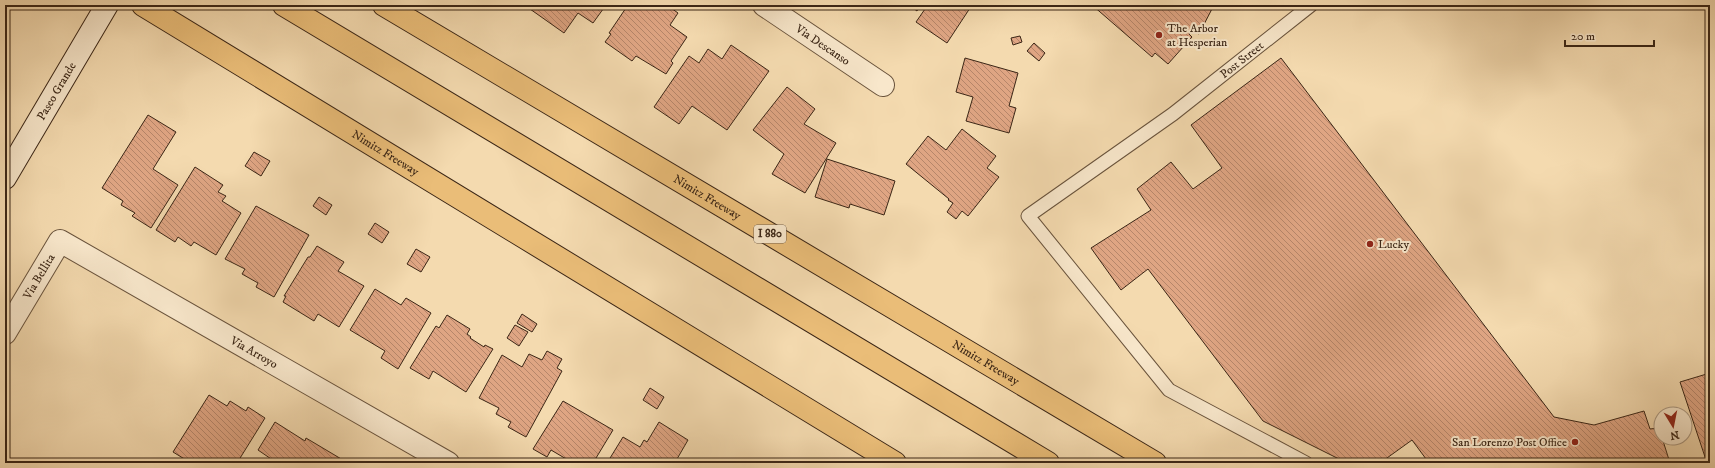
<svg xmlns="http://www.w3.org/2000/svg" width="1715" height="468" viewBox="0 0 1715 468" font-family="'IM FELL DW Pica',serif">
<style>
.building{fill:url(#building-back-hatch);stroke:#3b2616}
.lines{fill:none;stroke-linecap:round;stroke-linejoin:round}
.lane-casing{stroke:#69533c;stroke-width:15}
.street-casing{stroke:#69533c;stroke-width:24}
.secondary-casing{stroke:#3b2616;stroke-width:24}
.highway-casing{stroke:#3b2616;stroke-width:24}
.lane{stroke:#f8e7cb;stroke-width:13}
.street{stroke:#f8e7cb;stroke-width:22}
.secondary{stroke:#f8e7cb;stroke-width:22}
.highway{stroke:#eabd78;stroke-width:22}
.poi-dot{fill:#8f2418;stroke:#f8e7cb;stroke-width:1.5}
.labels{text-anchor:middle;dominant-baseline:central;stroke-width:4;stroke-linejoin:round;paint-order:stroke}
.shield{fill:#f8e7cb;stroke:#74604c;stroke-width:1}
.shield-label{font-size:11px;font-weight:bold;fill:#3b2616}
.poi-label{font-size:12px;fill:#3b2616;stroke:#f8e7cb;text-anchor:start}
.street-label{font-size:12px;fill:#3b2616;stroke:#f8e7cb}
</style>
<defs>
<pattern id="building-back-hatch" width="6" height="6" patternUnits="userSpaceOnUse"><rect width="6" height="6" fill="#dfa583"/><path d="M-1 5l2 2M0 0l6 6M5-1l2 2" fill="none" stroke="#b6866a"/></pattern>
</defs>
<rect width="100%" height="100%" fill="#f4daaf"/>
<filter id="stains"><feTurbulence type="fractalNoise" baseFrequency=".005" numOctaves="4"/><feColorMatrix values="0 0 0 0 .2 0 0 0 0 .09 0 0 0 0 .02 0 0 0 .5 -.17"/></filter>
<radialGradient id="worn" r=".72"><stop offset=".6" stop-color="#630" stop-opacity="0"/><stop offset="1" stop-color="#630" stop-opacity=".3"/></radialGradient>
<g class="building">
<polygon points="533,5 606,5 593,23 578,13 564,33 530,9"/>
<polygon points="628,5 671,5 671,8 678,13 670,25 687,37 671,61 673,63 666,74 636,56 632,61 605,42 611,34 609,33"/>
<polygon points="909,5 972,5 947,43 916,22 925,9 920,5 917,11"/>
<polygon points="1092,5 1214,5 1199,34 1192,30 1189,34 1192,37 1168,64 1155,53 1152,57"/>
<polygon points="1020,36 1022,42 1013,45 1011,38"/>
<polygon points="1034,43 1045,53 1039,61 1027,51"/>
<polygon points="731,45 769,71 727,130 692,106 679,124 654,107 689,56 699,63 708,49 722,59"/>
<polygon points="965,58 1018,73 1009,106 1016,108 1009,133 966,121 973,97 956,92"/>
<polygon points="1281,58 1554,417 1594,425 1644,411 1650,429 1659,428 1670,463 1447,463 1445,460 1441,463 1429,463 1412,440 1380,463 1347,463 1263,421 1148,269 1121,290 1091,248 1151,210 1137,189 1171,162 1193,189 1222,168 1191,125"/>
<polygon points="787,87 815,109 804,124 836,143 805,193 772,174 784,154 753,130"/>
<polygon points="148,115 176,132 153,169 178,185 151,228 132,216 135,213 121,205 123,201 102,188"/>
<polygon points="962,129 996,156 987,168 999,177 968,216 962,211 956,219 947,212 953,203 948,200 949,199 906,164 928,136 946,150"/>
<polygon points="254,152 270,161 261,176 245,166"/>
<polygon points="827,159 895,181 884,215 850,204 849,208 815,197"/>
<polygon points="195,167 223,185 218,192 226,196 222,201 241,213 216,255 194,242 191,246 178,237 175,242 156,230"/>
<polygon points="319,197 332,205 326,215 313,206"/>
<polygon points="256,206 309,235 274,297 256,287 258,283 242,274 245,269 225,259"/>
<polygon points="375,223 389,232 382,243 368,234"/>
<polygon points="317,246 344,262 338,271 364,286 339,327 318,314 314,321 283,302 286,296 284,296 308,257 310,257"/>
<polygon points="416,249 430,257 421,272 407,264"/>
<polygon points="375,289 401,305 406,298 431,313 398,369 381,358 385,351 350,330"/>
<polygon points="522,314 537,324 532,332 517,323"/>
<polygon points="447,315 470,329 467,334 471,337 470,338 484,347 485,345 493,349 466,392 433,371 429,379 410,368 436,326 439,328"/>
<polygon points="515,325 528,332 519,346 507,338"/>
<polygon points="547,351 562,359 557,368 562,371 526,437 508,427 511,422 496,414 499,408 479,398 502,355 522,367 529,354 542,360"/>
<polygon points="1710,373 1710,463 1707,463 1680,382"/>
<polygon points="650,388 664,397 657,409 643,400"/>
<polygon points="209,395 227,406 230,401 246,411 248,407 265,418 237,463 191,463 173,452"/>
<polygon points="563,401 613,430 593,463 573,463 551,450 547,457 533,449"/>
<polygon points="275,422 305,441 306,438 348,463 277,463 258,450"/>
<polygon points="659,422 688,440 677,459 679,461 678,463 607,463 623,437 640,447 644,440 647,442"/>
</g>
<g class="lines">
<g class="lane-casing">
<g id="lane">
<path id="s1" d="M 1306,463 L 1169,390 L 1028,216 L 1173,114 L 1311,5"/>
</g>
</g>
<g class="street-casing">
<g id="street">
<path id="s2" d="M 764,5 L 883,85"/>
<path id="s3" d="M 5,333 L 60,241 L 448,463"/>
</g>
</g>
<g class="secondary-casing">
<g id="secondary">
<path id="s4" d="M 5,178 L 107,5"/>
</g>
</g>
<g class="highway-casing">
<g id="highway">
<path id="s5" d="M 143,5 L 895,463"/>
<polyline points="284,5 1048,463"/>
<path id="s6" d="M 384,5 L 1155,463"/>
</g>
</g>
<use href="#lane" class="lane"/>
<use href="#street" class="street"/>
<use href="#secondary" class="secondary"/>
<use href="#highway" class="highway"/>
</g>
<g class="poi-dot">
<circle cx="1159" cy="35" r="4"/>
<circle cx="1370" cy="244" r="4"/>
<circle cx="1575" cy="442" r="4"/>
</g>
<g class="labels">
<rect class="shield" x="754" y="225" width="32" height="18" rx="3"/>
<g class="shield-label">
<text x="770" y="234">I 880</text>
</g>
<g class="poi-label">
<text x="1167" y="28">The Arbor<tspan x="1167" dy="14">at Hesperian</tspan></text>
<text x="1378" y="244">Lucky</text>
<text x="1567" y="442" text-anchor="end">San Lorenzo Post Office</text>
</g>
<g class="street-label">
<text stroke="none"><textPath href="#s2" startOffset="71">Via Descanso</textPath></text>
<text stroke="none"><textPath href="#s1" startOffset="644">Post Street</textPath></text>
<text stroke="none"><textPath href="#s4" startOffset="101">Paseo Grande</textPath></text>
<text stroke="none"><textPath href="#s5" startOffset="284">Nimitz Freeway</textPath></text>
<text stroke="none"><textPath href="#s6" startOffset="376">Nimitz Freeway</textPath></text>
<text stroke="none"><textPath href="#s3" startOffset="66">Via Bellita</textPath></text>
<text stroke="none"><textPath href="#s3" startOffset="331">Via Arroyo</textPath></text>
<text stroke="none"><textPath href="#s6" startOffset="700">Nimitz Freeway</textPath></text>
</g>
</g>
<rect width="1715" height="468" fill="none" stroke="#f4daaf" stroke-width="20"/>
<rect x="6" y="6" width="1703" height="456" fill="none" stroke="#3b2616" stroke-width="2"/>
<rect x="10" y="10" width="1695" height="448" fill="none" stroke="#3b2616"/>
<g transform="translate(1673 426) rotate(170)"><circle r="19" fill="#f8e7cb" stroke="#ac9a83"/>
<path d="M0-3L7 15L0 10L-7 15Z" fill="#8f2418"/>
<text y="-6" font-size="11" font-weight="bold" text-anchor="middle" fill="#3b2616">N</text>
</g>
<path d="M1565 40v6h89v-6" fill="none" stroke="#3b2616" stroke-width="2"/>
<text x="1571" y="40" font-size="12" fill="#3b2616" stroke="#f8e7cb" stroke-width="3" paint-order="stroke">20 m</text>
<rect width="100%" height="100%" filter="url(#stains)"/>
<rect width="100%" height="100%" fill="url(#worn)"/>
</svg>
